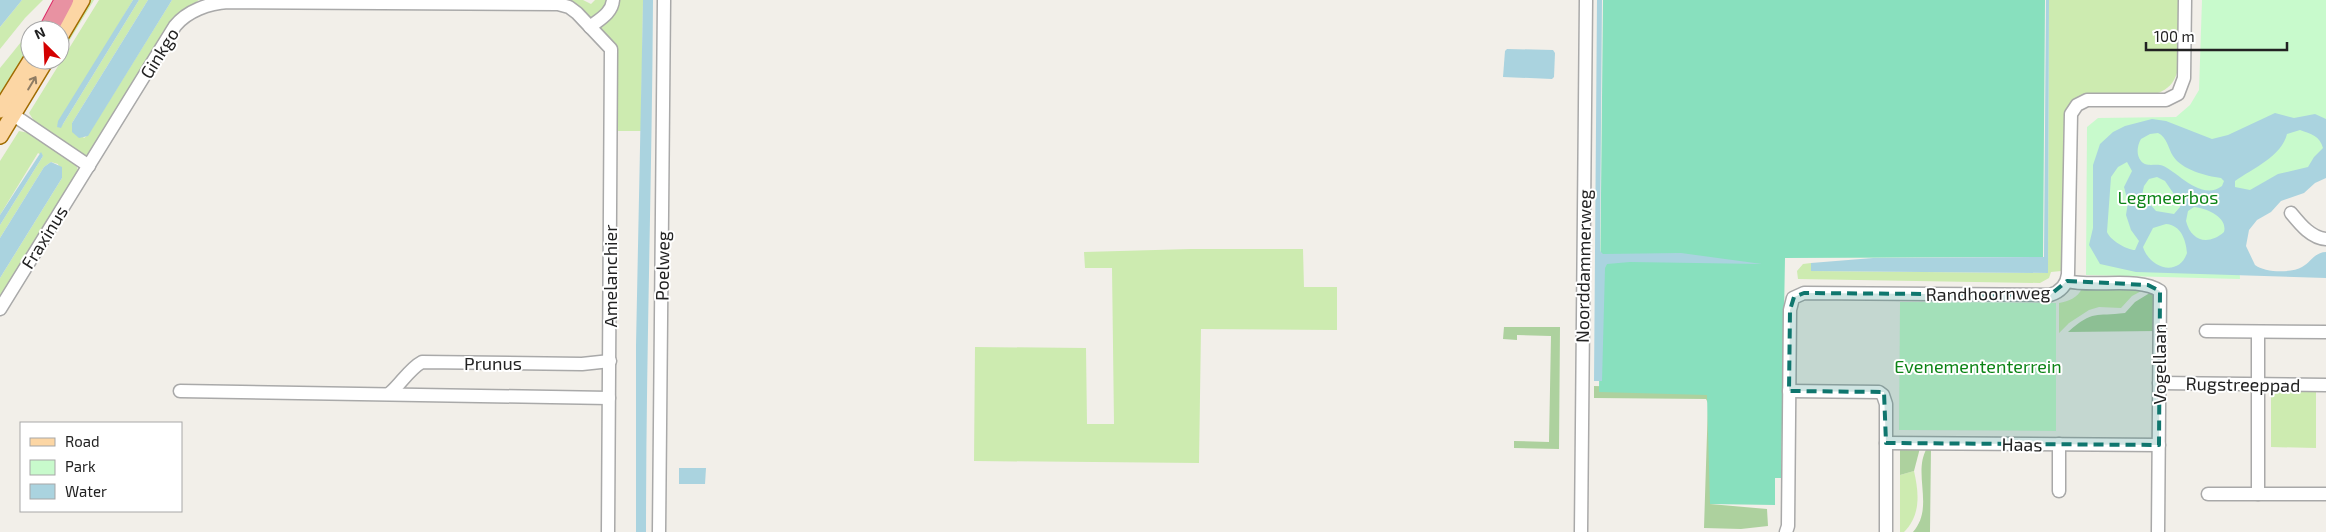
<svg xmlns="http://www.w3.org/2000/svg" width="2326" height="532" viewBox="0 0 2326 532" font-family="'Exo 2',sans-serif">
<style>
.grass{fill:#cdebb0}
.forest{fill:#add19e}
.park{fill:#c8facc}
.pitch{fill:#88e0be}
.water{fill:#aad3df;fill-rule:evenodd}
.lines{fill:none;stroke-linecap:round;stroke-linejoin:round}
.minor-casing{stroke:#a9a9a9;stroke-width:15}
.major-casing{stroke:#a06b00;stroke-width:18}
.highway-casing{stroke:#dc2a67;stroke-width:20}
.minor{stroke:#fff;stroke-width:12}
.major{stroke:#fcd6a4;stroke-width:15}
.highway{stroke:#e892a2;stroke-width:18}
.oneway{stroke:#8f7c63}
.marked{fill:#0f766e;fill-opacity:0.2;stroke:#0f766e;stroke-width:4;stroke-dasharray:10 6;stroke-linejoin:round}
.labels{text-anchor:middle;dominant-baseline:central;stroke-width:4;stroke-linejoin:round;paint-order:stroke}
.street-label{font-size:18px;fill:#222;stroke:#fff}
.park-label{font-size:18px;fill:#0c8416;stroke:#fff}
</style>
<rect width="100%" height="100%" fill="#f2efe9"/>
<g class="grass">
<polygon points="22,0 43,0 25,18 0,49 0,27"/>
<polygon points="89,0 94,0 60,56 60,47"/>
<polygon points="99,0 133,0 57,127 63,124 139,0 148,0 72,123 84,138 88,135 172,0 199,0 173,18 88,155 84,156 36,124 29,113"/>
<polygon points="570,0 583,0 591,4 595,0 608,0 607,6 592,18 588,17"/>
<polygon points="618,0 643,0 641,131 616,131 601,28"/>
<path d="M 2049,0 L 2179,0 L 2178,69 C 2166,125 2078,68 2065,116 L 2061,271 L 2051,272 L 2049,278 L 2040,283 L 1798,279 L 1797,271 L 1803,264 L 1811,263 L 1811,271 L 2048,273 Z"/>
<polygon points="30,31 30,54 0,103 0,68"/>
<polygon points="19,131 29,133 76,165 78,170 0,298 0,278 62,178 58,164 51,162 44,167 0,238 0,225 43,156 38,153 0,215 0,161"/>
<polygon points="1191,249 1303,249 1304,287 1337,287 1337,330 1201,329 1199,463 974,461 975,347 1086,348 1087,424 1114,424 1112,268 1085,268 1084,252"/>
<path d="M 2149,287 L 2132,296 L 2121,308 L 2099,307 L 2089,310 L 2069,323 L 2059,333 L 2059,303 C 2069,301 2078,298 2082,288 Z"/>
<polygon points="2271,388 2316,388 2316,448 2271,447"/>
<path d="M 1914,471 C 1919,493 1921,515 1904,532 L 1900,532 L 1900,475 Z"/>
</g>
<g class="forest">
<path d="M 2153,291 L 2157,293 L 2156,331 L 2068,332 C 2094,309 2095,317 2125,313 L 2135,302 Z"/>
<polygon points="1504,327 1560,327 1559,449 1514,448 1514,441 1549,442 1551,336 1517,335 1517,340 1503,339"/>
<polygon points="1594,386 1698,389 1710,392 1710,504 1767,509 1768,526 1741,529 1704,528 1708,403 1706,399 1594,398"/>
<polygon points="1900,448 1920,448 1914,471 1900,475"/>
<path d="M 1927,448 L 1931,448 L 1930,532 L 1913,532 C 1935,507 1912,474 1927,448 Z"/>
</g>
<g class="park">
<polygon points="2202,0 2326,0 2326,151 2301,187 2253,212 2238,236 2240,279 2086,275 2087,127 2098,118 2176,117 2190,105 2199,90"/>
<polygon points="1900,302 2056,303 2056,431 1899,430"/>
</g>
<polygon class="pitch" points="1603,0 2045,0 2043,257 1785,258 1781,478 1775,478 1775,505 1710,504 1707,395 1599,392"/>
<g class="water">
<polygon points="0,0 22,0 0,27"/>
<polygon points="133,0 139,0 63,124 61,128 57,127 58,121"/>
<polygon points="148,0 172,0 88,136 79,138 72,132 72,123"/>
<path d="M 643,0 L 653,0 C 652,177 646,355 646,532 L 636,532 L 636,345 Z"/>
<polygon points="1597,0 1602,0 1600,251 1603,254 1681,253 1762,264 1630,262 1607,264 1605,268 1602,381 1594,381"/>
<polygon points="2046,0 2049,0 2048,273 1811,271 1811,263 1873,258 2044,257"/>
<polygon points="1507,49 1553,50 1555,53 1554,77 1552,79 1503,77 1505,51"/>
<path d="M 2275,113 L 2294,118 L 2315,114 L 2326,119 L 2326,178 L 2315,183 L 2304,193 L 2281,201 L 2271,212 L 2257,220 L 2249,230 L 2246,246 L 2255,265 C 2265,273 2292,273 2302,267 C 2311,262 2315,252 2326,252 L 2326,278 L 2136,272 L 2100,264 L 2089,245 L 2093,228 L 2093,165 L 2100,144 L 2113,132 L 2125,126 L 2152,119 L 2166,121 L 2212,139 L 2228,135 ZM 2300,130 C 2311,134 2320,136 2323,148 L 2314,157 L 2308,167 L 2278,174 L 2250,190 L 2235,187 L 2235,181 C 2252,169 2282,156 2287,134 ZM 2158,133 C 2167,137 2168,148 2173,156 C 2182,170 2206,176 2221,178 L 2224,181 L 2222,186 C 2200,203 2174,167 2160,165 C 2153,164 2146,167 2141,161 C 2136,155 2137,146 2141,139 L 2150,134 ZM 2127,162 L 2132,171 L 2124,187 L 2128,202 L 2126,215 L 2131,230 L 2139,241 L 2135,250 C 2127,250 2110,240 2107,232 L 2111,177 L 2118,167 ZM 2157,177 L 2165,181 L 2180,203 L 2180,207 L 2174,214 L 2156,211 L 2142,195 L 2144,186 L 2149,179 ZM 2194,207 C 2206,208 2228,217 2224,232 C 2208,246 2191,241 2186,221 L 2188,211 ZM 2166,224 C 2181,225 2186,240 2187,253 C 2179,277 2150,269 2143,247 L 2153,228 Z"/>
<polygon points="41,152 43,156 0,225 0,215"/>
<polygon points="51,162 62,167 62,178 0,278 0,238 44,167"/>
<polygon points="679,468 706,468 705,484 679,484"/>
</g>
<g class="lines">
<g class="minor-casing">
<g id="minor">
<path d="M 590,27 C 600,19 612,13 613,0"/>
<polyline points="6,110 89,166"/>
<path d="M 2291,213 C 2300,224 2311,238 2326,239"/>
<path d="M 2067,281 C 2093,288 2139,276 2160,291 L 2158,532"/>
<path d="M 0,309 L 175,26 C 187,11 209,3 228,2 L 558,4 L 569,7 L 577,13 L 611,49 L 608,532"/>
<polyline points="2206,331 2326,332"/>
<polyline points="2258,332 2258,494 2326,494"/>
<polyline points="2159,383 2326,385"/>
<polyline points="180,391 609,398"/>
<polyline points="1789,391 1879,392 1883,395 1886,404 1886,532"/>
<path d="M 390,393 C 401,384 409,369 422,362 L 582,364 L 610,361"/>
<polyline points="1886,443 2159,445"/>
<polyline points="2059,491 2059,444"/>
<polyline points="2208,494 2258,494"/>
<polyline points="659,532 664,0"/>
<polyline points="1581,532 1586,0"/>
<path d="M 1786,532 L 1788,526 L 1790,310 L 1793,298 L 1804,293 L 2050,295 C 2060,292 2067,285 2068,274 L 2071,114 L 2077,105 L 2087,100 L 2166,100 L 2178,94 L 2184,78 L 2185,0"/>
</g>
</g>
<g class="major-casing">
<g id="major">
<polyline points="60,37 82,0"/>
<polyline points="0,110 31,60"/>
<polyline points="0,136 46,60"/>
</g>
</g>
<g class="highway-casing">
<polyline id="highway" points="48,30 64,0"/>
</g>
<use href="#minor" class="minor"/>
<use href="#major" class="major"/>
<use href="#highway" class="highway"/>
</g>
<defs><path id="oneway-shaft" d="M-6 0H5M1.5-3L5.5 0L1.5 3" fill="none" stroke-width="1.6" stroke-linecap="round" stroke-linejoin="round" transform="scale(1.25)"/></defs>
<use class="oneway" href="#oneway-shaft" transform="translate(32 83) rotate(-59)"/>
<path class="marked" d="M 2067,281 L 2148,285 L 2160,291 L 2159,445 L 1886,443 L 1884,392 L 1789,391 L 1790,310 L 1794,297 L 1804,293 L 2050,295 Z"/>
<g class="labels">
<g class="street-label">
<text transform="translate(159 53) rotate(-58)">Ginkgo</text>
<text transform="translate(44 237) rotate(-58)">Fraxinus</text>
<text transform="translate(662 266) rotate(-89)">Poelweg</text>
<text transform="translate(1583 266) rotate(-89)">Noorddammerweg</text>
<text transform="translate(610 276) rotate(-90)">Amelanchier</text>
<text transform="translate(1988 293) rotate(-1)">Randhoornweg</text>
<text x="493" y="363">Prunus</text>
<text transform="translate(2159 364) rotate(-90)">Vogellaan</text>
<text transform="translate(2243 384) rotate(1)">Rugstreeppad</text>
<text transform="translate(2022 444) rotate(1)">Haas</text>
</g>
<g class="park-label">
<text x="2168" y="197">Legmeerbos</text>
<text x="1978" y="366">Evenemententerrein</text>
</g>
</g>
<rect x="20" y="422" width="162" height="90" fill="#ffffff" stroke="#a7a7a7"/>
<rect x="30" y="438" width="25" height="8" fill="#fcd6a4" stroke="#a7a7a7"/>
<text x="65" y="447" font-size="15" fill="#222222">Road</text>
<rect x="30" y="460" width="25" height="15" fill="#c8facc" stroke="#a7a7a7"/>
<text x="65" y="472" font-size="15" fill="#222222">Park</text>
<rect x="30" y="484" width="25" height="15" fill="#aad3df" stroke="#a7a7a7"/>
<text x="65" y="497" font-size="15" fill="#222222">Water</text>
<g transform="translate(45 45) rotate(336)"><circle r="24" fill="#ffffff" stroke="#a7a7a7"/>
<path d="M0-4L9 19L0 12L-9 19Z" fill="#d40000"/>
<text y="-8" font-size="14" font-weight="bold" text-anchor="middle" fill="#222222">N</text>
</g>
<path d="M2146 42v8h141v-8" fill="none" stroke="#222222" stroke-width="2.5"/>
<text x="2154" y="42" font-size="15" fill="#222222" stroke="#ffffff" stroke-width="4" paint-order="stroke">100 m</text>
</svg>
